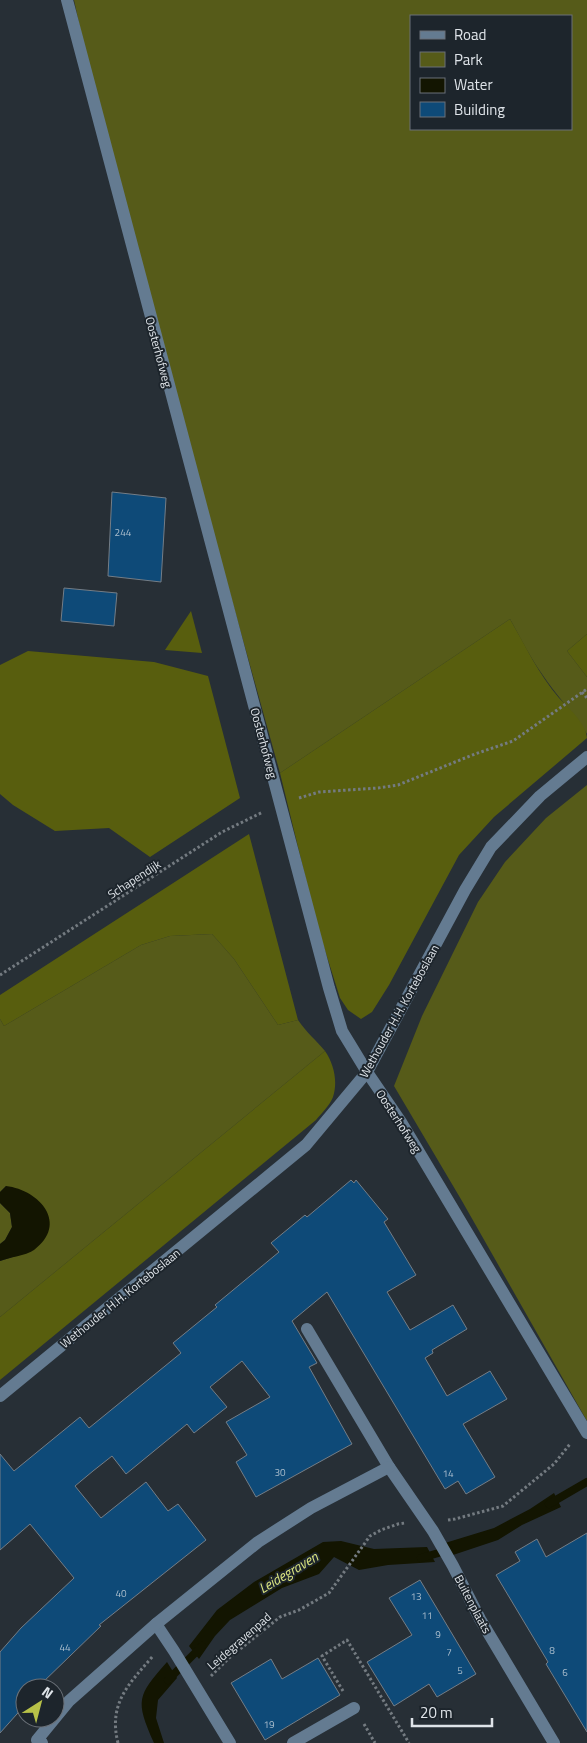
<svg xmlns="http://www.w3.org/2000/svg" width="587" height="1743" viewBox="0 0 587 1743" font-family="'Titillium Web',sans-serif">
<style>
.green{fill:#565b19;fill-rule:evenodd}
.forest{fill:#585e0e}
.water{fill:#131501}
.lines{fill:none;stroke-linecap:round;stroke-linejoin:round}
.stream{stroke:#131501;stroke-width:8}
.building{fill:#0e4a78;stroke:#747d86}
.path{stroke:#747b81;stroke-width:3;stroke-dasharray:2.5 2.5;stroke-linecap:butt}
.minor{stroke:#647b91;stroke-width:12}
.labels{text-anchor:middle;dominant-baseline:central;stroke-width:4;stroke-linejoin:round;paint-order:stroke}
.number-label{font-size:10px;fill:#abbecd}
.street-label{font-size:12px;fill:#dfe4e9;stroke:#1d252c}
.water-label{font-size:14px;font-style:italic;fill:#dce680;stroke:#1d252c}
</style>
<rect width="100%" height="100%" fill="#272f36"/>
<g class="green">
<path d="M 74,0 L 587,0 L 587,634 L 567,651 L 587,677 L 587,734 C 573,712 556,695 542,674 C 530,657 520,637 510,619 L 280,773 L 106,148 ZM 411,16 L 571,16 L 571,129 L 411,129 Z"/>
<polygon points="587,785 587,1421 462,1201 394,1086 422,1016 478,902 505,862 546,818"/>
<path d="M 212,934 L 234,959 L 278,1025 L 298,1020 C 306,1032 316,1040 325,1051 L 0,1317 L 0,1261 L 32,1251 L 6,1186 L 0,1192 L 0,1019 L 4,1026 L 141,945 L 170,936 Z"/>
<polygon points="0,1203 10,1213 12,1227 5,1240 0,1244"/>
</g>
<g class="forest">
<polygon points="191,611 202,653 165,650"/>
<path d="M 510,619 C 525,645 539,675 559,698 C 568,707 587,725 587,738 L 494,817 L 459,855 L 389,985 L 372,1012 L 361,1019 L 348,1010 L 340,998 L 317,925 L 280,773 Z"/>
<polygon points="587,634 587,677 567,651"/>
<polygon points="28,651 154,662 208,676 240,798 150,857 109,828 55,831 13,805 0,794 0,665"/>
<polygon points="249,834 298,1020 278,1025 234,959 212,934 170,936 141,945 4,1026 0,1019 0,995"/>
<path d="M 325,1051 C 334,1064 338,1082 333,1097 C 330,1105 321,1114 316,1120 L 0,1380 L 0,1317 Z"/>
</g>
<g class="water">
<path d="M 6,1186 C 40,1190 69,1224 34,1250 C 25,1256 10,1257 0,1261 L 0,1244 L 5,1240 L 12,1227 L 10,1213 L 0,1203 L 0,1192 Z"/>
<polygon points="554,1493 561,1507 522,1525 498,1540 453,1555 445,1543 494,1528 530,1509"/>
<polygon points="341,1541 374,1549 427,1547 435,1562 388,1565 359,1570 334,1557 319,1574 282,1588 230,1620 215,1636 199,1659 189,1646 217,1610 254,1582 323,1542"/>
<path d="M 167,1662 L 177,1678 L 158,1700 L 156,1718 L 164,1743 L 154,1743 C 135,1700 137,1696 167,1662 Z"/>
</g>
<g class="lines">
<g class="stream">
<polyline points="549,1504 587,1482"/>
<polyline points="421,1558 449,1550"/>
<polyline points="168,1680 202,1646"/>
</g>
</g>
<g class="building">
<polygon points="112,492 166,498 161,582 108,576"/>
<polygon points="64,588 117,593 114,626 61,621"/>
<polygon points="351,1180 354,1183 356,1180 388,1219 384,1222 416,1275 387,1292 410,1330 453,1305 467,1329 432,1350 433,1353 425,1358 447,1396 490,1371 507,1399 463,1424 495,1477 466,1494 458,1481 445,1489 327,1292 292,1321 317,1363 309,1367 352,1444 256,1497 236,1462 247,1455 226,1422 270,1397 242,1361 210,1387 227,1407 194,1433 187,1424 126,1474 112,1456 93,1471 75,1486 101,1518 146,1482 168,1511 178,1504 206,1540 99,1625 101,1626 40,1685 41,1686 40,1688 25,1688 25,1705 0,1733 0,1652 21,1628 74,1578 30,1524 0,1550 0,1454 14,1471 80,1417 89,1428 181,1353 173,1343 217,1307 215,1305 279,1252 271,1243 305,1215 307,1217"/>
<polygon points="587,1533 587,1732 546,1664 548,1662 496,1575 520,1561 515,1552 537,1539 546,1557"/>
<polygon points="420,1580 476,1674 437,1697 429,1684 394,1706 367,1662 412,1635 389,1598"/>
<polygon points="318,1658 340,1695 265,1740 231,1683 271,1659 282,1679"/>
</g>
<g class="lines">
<g class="path">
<polyline points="582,692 587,698"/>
<polyline points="299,798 319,792 378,788 398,785 475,754 513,741 587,689"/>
<polyline points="0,975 222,832 263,812"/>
<polyline points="448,1520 455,1519 503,1506 554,1464 570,1444"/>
<polyline points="211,1676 229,1658 280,1617 299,1610 329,1593 370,1536 381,1530 398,1524 405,1523"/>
<polyline points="343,1691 322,1656 347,1640 409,1743"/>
<polyline points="364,1724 375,1743"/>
<path d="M 118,1743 C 108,1703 129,1684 153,1656"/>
</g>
<g class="minor">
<polyline points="67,0 329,988 342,1031 367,1072 401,1122 587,1433"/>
<polyline points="307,1329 389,1467 433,1531 453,1566 480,1619 554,1743"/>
<polyline points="0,1396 306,1145 367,1072 465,890 491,847 540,796 587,757"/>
<polyline points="156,1624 174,1651 230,1743"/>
<polyline points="42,1743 37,1740 69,1701 156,1624 258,1542 311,1508 389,1467"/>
<polyline points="293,1743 354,1708"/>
</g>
</g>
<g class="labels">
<g class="number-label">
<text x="123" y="532">244</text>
<text x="280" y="1472">30</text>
<text x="448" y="1473">14</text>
<text x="121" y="1593">40</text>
<text x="416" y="1596">13</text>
<text x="427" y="1615">11</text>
<text x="438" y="1634">9</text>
<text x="65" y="1647">44</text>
<text x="552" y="1650">8</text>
<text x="449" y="1652">7</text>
<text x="460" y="1670">5</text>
<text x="565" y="1672">6</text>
<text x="269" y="1724">19</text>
</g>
<g class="street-label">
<text transform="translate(159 352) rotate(75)">Oosterhofweg</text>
<text transform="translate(264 743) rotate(75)">Oosterhofweg</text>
<text transform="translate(134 879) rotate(-33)">Schapendijk</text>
<text transform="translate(399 1011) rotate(-61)">Wethouder H.H. Korteboslaan</text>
<text transform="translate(399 1121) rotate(57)">Oosterhofweg</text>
<text transform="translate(120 1298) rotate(-39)">Wethouder H.H. Korteboslaan</text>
<text transform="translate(473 1604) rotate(62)">Buitenplaats</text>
<text transform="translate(239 1641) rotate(-41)">Leidegravenpad</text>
</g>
<g class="water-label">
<text transform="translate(288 1572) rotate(-31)">Leidegraven</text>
</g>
</g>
<rect x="410" y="15" width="162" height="115" fill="#1d252c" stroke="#6b7178"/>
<rect x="420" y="31" width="25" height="8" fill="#647b91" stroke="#6b7178"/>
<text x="454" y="40" font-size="15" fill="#dfe4e9">Road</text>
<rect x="420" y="52" width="25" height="15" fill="#565b19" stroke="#6b7178"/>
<text x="454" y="65" font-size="15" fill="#dfe4e9">Park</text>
<rect x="420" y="78" width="25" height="15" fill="#131501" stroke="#6b7178"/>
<text x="454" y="90" font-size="15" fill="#dfe4e9">Water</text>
<rect x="420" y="102" width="25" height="15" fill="#0e4a78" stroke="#6b7178"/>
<text x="454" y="115" font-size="15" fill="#dfe4e9">Building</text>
<g transform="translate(40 1703) rotate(36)"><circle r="24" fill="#1d252c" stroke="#6b7178"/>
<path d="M0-4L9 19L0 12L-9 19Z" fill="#b7c148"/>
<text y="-8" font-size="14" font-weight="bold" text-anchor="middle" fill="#dfe4e9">N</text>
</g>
<path d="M412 1718v8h80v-8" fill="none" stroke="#dfe4e9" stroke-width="2.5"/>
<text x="420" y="1718" font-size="15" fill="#dfe4e9" stroke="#1d252c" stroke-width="4" paint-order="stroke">20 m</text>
</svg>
